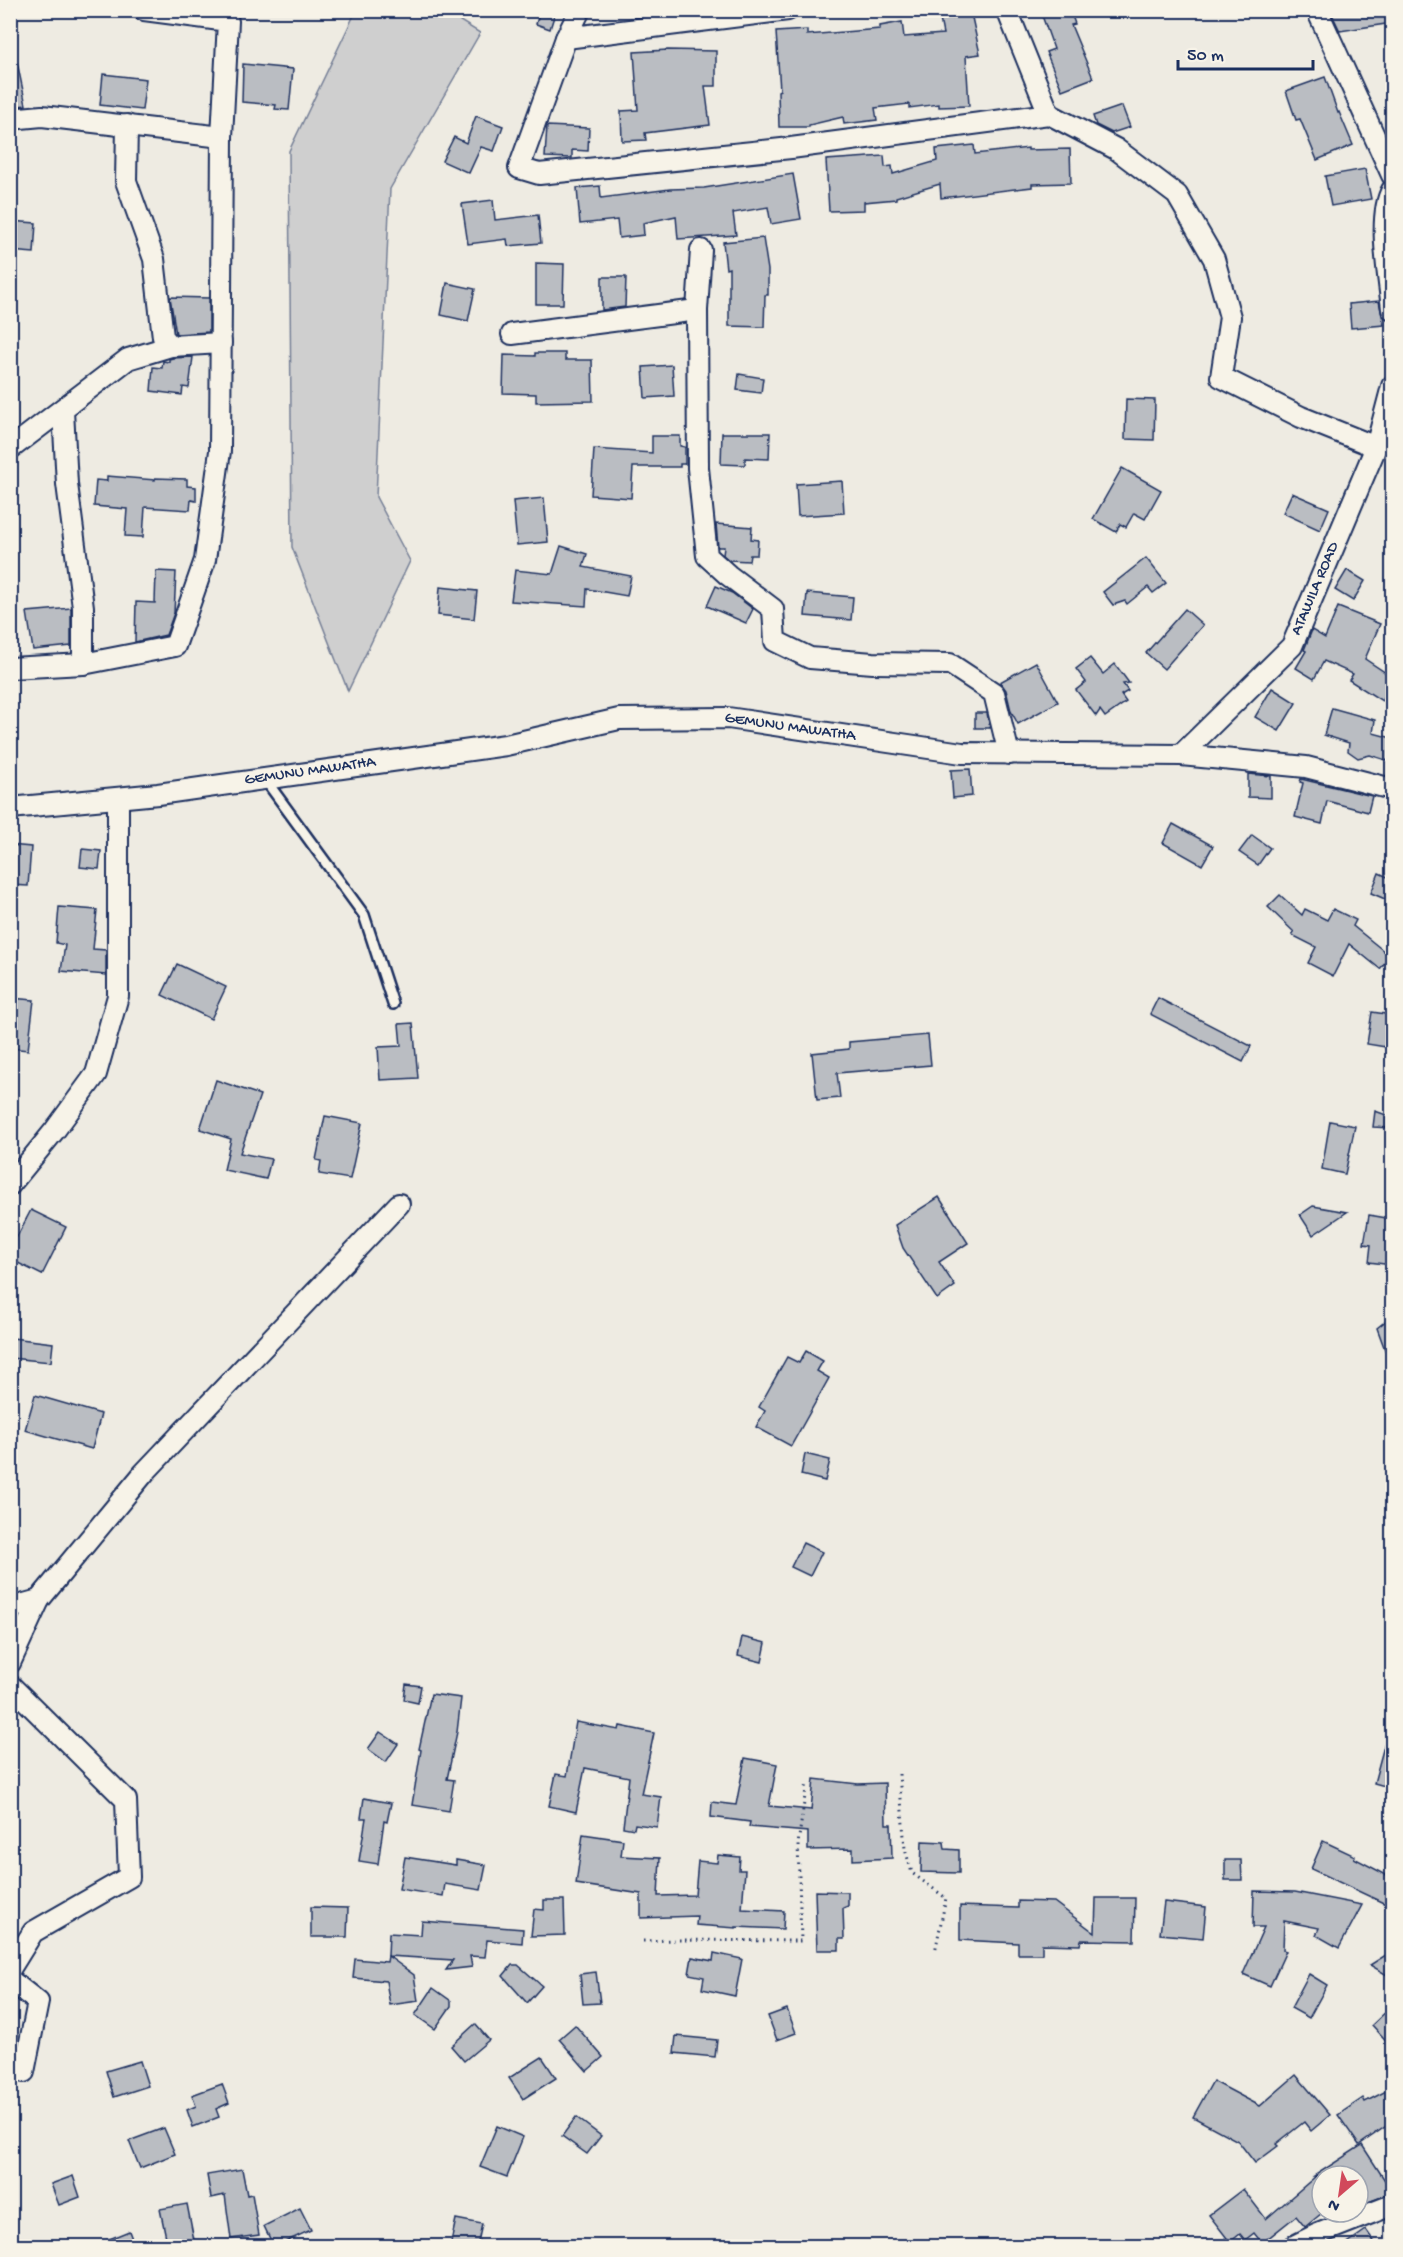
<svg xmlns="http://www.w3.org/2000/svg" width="1403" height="2257" viewBox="0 0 1403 2257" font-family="'Gochi Hand',sans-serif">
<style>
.green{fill:#cfcfcf;stroke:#757f96;stroke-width:1.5}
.building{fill:#babdc2;stroke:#1b2f5e;stroke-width:1.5}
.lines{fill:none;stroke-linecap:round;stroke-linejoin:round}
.lane-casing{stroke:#1b2f5e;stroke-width:14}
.street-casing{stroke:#1b2f5e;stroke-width:24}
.path{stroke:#1b2f5e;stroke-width:3;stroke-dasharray:1.5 4.5;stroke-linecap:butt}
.lane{stroke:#f7f3e8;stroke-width:9}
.street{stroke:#f7f3e8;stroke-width:20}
.labels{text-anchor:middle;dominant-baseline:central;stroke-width:4.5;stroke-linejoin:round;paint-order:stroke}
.street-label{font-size:16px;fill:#1b2f5e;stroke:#f7f3e8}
</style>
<rect width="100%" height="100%" fill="#eeebe2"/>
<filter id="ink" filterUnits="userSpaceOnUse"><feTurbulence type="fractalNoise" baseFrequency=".0167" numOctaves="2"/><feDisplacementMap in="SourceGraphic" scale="12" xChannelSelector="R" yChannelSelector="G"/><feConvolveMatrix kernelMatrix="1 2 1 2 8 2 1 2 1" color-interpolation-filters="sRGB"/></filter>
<g filter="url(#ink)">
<polygon class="green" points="356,11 444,11 480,33 390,189 376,497 410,561 348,691 292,547 289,151"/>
<g class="building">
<polygon points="540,10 556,10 550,29 536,24"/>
<polygon points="1040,10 1070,10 1075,24 1071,25 1093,78 1062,90 1046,52 1054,49"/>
<polygon points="1330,10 1392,10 1392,23 1340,31"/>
<polygon points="971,13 980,54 966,56 969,106 939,107 939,104 909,108 909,104 875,108 877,120 844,124 843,117 809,125 809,127 779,127 778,91 780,90 776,32 807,30 807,35 880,29 880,26 902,22 904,37 943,34 940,19"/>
<polygon points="668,50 716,51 716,86 705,86 710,125 645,133 646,140 622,141 621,111 638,110 634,52"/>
<polygon points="17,62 26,105 10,107 10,63"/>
<polygon points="243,64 293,69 289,110 275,109 276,105 242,102"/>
<polygon points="103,74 146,79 142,110 100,105"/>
<polygon points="1325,77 1338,113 1339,112 1353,145 1317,160 1300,119 1296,120 1286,91"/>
<polygon points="1122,106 1130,127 1112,133 1096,125 1093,116"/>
<polygon points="476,116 503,126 494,151 481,147 469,173 442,161 454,137 466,143"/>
<polygon points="547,126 589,128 588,151 572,150 572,158 545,157"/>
<polygon points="974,145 975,154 1028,148 1028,150 1070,149 1071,183 1032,184 1032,187 941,198 940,184 896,197 896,199 864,202 864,210 829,211 826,160 884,156 885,167 892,166 893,174 937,161 936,149"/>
<polygon points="1365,169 1371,199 1331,206 1325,176"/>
<polygon points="793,174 801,219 771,224 768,207 733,213 736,235 678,239 676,216 643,223 644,235 619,238 617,220 580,224 577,188 600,186 601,198 670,189 704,188"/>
<polygon points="493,200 495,220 538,215 541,243 508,246 507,239 468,244 462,204"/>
<polygon points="10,221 36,223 34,253 10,251"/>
<polygon points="763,238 768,270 768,295 765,295 764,327 729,326 729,268 726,269 723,242"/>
<polygon points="536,263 564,264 563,304 536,304"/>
<polygon points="602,277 626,277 625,307 602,310"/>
<polygon points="447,283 475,289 468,321 441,315"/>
<polygon points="170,297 209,298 209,332 176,334"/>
<polygon points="1379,301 1384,325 1351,328 1349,304"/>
<polygon points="535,353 565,353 565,360 592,360 593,401 536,402 536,394 503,393 504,355 535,356"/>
<polygon points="193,357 189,388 183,387 182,395 151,391 153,367 162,368 163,361 169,362 169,359 173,358"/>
<polygon points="672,365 674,396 645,398 643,367"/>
<polygon points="739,374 763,378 761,393 737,390"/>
<polygon points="1126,399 1155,400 1154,440 1125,439"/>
<polygon points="722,433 770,433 769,459 745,458 745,465 721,464"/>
<polygon points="652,436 680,436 680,446 685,447 685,464 680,464 680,467 633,467 631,498 591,495 594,449 652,453"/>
<polygon points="1122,468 1161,490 1145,519 1134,513 1126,527 1120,524 1116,532 1093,519"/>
<polygon points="107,476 155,480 155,478 187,479 187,486 196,487 196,501 191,500 190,510 145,507 143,537 125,536 127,509 94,506 96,480 107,481"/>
<polygon points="842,481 844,513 798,516 796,484"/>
<polygon points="1292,493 1329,509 1320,530 1283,513"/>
<polygon points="544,498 548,542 517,545 513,501"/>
<polygon points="716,524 752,527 751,539 758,540 757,555 750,555 749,561 729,560 723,555 724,547 718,547"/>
<polygon points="561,546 587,554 583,567 631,576 627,596 587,589 586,606 511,601 515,570 552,574"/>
<polygon points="1146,558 1166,583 1153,593 1148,587 1127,604 1125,601 1113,605 1103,592"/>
<polygon points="1347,570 1365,581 1353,601 1335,590"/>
<polygon points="156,571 176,572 174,613 166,635 135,642 136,602 155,603"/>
<polygon points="716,586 732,593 753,609 746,623 707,606"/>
<polygon points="440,587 477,591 474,619 438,615"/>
<polygon points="807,593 853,597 851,620 805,616"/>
<polygon points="1338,607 1380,624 1365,659 1392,677 1392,685 1382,701 1349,680 1353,674 1324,661 1314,679 1296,668 1306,651 1304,650 1312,630 1325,638"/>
<polygon points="71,608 71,646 33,650 27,612"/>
<polygon points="1185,609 1203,625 1164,669 1146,653"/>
<polygon points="1090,658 1103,674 1115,664 1129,683 1123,684 1128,691 1121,695 1126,702 1105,717 1100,710 1096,716 1076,690 1086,682 1076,669"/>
<polygon points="1036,662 1058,702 1018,724 1011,711 1006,690 1000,682"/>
<polygon points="1272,688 1296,703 1279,731 1255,717"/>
<polygon points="1332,708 1375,720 1373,733 1392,738 1392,762 1370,755 1358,758 1348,751 1349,743 1324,735"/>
<polygon points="975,713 987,713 990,728 975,728"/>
<polygon points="970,769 972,796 953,798 951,770"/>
<polygon points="1248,774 1271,776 1271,798 1248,797"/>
<polygon points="1301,779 1372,796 1368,812 1327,801 1322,824 1295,817 1303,783 1300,782"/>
<polygon points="1173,824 1213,846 1202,865 1163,843"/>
<polygon points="1252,835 1270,848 1258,865 1239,852"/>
<polygon points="10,845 31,847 28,886 10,885"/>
<polygon points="82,849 101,851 99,869 80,867"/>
<polygon points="1379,873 1392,879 1392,902 1371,893"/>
<polygon points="1280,895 1302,915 1305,909 1327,920 1333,909 1356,920 1353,926 1390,956 1380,969 1349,944 1333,976 1308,963 1316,947 1292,935 1294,932 1268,907"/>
<polygon points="59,907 97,910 93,949 106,950 106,975 61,971 65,945 56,943"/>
<polygon points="177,964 226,987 211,1019 162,995"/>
<polygon points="10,998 34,1000 28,1050 10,1048"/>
<polygon points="1158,998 1251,1046 1243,1062 1150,1014"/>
<polygon points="1372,1012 1392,1015 1392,1048 1367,1044"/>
<polygon points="413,1023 418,1078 380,1080 378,1047 401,1046 399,1024"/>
<polygon points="928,1035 931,1065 837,1073 840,1098 817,1100 812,1053 849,1049 849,1042"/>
<polygon points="216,1080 260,1095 240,1153 271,1159 266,1179 224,1170 231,1139 200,1129"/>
<polygon points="1375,1111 1392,1117 1392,1128 1373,1127"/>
<polygon points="325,1116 362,1123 350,1179 319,1174 321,1161 316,1160"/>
<polygon points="1330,1121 1355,1126 1345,1174 1322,1169"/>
<polygon points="939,1197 968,1243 939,1262 955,1286 937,1299 903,1248 895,1225"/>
<polygon points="1313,1206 1347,1212 1313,1235 1300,1215"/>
<polygon points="31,1210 66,1227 42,1275 10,1259 10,1250"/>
<polygon points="1369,1215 1392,1219 1392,1265 1369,1262 1371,1245 1364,1244"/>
<polygon points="1392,1316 1392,1365 1391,1366 1377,1328"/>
<polygon points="12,1338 53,1343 51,1362 10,1358"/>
<polygon points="806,1351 823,1361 817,1371 829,1378 791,1446 756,1427 765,1411 759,1407 787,1357 799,1363"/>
<polygon points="35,1395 101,1414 92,1449 25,1430"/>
<polygon points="805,1454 830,1460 825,1481 801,1475"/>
<polygon points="803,1543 822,1552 810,1576 791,1567"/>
<polygon points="742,1637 766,1643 762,1662 738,1656"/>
<polygon points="406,1684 421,1686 418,1703 404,1700"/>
<polygon points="431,1694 461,1698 457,1732 447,1779 454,1780 449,1811 412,1805 421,1750 419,1749"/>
<polygon points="576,1722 619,1730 620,1726 654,1733 641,1794 661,1797 657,1827 635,1824 634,1829 623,1827 629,1777 585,1768 576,1812 549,1806 556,1774 567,1776"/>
<polygon points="1388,1731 1392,1732 1392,1788 1374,1783"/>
<polygon points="380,1732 398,1744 386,1762 368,1749"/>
<polygon points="745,1758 777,1764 769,1806 811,1810 814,1779 858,1784 885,1783 886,1824 891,1824 892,1858 853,1860 853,1849 808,1850 808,1832 749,1827 750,1822 711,1817 712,1802 736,1805"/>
<polygon points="364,1798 391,1803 387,1822 384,1821 378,1864 359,1861 366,1818 361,1818"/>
<polygon points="583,1834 623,1840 621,1856 660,1858 658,1896 695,1895 698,1861 717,1863 718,1855 740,1857 739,1870 745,1870 742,1909 784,1911 783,1929 736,1927 736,1928 696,1925 697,1916 641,1918 641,1894 576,1884"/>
<polygon points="922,1841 944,1842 945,1849 959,1850 959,1873 921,1872"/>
<polygon points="1323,1841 1355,1856 1354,1858 1392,1878 1392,1907 1311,1869"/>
<polygon points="405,1857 456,1865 456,1860 486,1865 481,1890 445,1884 443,1896 399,1889"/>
<polygon points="1225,1860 1241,1860 1242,1880 1225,1880"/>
<polygon points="815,1891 848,1892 848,1906 843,1908 844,1939 839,1939 839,1950 817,1950"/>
<polygon points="1254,1891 1295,1892 1362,1905 1339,1948 1316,1935 1319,1928 1284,1921 1283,1950 1286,1951 1270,1986 1243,1974 1264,1927 1253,1927"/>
<polygon points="1096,1898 1135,1898 1134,1941 1081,1940 1080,1945 1042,1944 1042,1954 1018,1954 1018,1943 960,1940 960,1906 1018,1908 1018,1901 1054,1902 1095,1933"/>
<polygon points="544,1900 564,1900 565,1935 531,1936 534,1909 544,1910"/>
<polygon points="1164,1902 1206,1907 1203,1938 1160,1934"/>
<polygon points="311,1907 348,1908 347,1937 311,1937"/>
<polygon points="422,1921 523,1929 522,1943 487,1940 485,1957 470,1956 472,1967 446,1970 453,1960 388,1956 389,1933 421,1935"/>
<polygon points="1392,1951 1392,1978 1370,1965"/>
<polygon points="714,1953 742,1959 735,1996 702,1989 704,1977 689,1974 692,1957 713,1961"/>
<polygon points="388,1956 414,1975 418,2001 390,2005 386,1981 353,1978 355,1959 387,1962"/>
<polygon points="512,1965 518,1965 542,1986 527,2003 503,1976"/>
<polygon points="596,1972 600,2003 583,2004 580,1974"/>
<polygon points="1309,1974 1327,1985 1309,2018 1291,2008"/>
<polygon points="433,1988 451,2001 451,2006 435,2029 415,2015"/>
<polygon points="1392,2006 1392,2047 1372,2025"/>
<polygon points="787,2009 796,2033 777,2040 768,2016"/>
<polygon points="475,2024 489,2040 464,2061 451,2046"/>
<polygon points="575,2025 603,2057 587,2071 559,2039"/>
<polygon points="676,2036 717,2040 715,2057 674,2053"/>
<polygon points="542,2057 556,2078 523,2099 509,2078"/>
<polygon points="140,2061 148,2086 114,2097 106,2071"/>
<polygon points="1296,2075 1330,2115 1311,2131 1304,2122 1276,2144 1278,2146 1255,2163 1238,2141 1193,2117 1213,2081 1260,2106"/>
<polygon points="222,2084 229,2103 216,2109 219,2117 193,2127 187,2110 196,2106 192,2095"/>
<polygon points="1392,2088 1392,2122 1359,2145 1338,2115 1363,2098 1365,2102"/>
<polygon points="576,2117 601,2136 587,2154 562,2136"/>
<polygon points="497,2126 523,2137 507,2177 480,2167"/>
<polygon points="164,2128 175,2154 140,2168 129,2141"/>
<polygon points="1362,2145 1392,2191 1390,2194 1360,2205 1358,2176 1322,2176 1322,2213 1305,2227 1296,2216 1262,2243 1254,2233 1245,2240 1240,2234 1230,2242 1209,2215 1243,2189 1266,2219 1316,2176 1314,2176"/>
<polygon points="242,2169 247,2195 252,2194 259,2235 231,2239 225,2195 211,2198 207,2175"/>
<polygon points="73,2176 80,2197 59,2205 51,2184"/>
<polygon points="187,2204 195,2245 168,2247 160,2209"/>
<polygon points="300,2208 311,2230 274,2247 264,2226"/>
<polygon points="456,2219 482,2224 477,2247 450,2247"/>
<polygon points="1366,2230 1378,2247 1342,2247"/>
<polygon points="129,2231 135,2247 92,2247 92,2246"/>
</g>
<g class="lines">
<g class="lane-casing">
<polyline id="lane" points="264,778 364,915 393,1004"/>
</g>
<g class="street-casing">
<g id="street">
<polyline points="788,10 566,38 519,168 539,174 791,148 1049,114"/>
<polyline points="1007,10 1049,114 1116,149 1177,195 1214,259 1230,317 1221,377 1301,417 1376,447"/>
<polyline points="1317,10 1392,175"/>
<polyline points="566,38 580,10"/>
<polyline points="10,119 42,116 222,137"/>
<polyline points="127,125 126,181 154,259 163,337 171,346 221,343"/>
<path d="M 1392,190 C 1377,217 1389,278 1392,309"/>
<polyline points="701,250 697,310 698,468 707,556 728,575 773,609 775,641 810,658 873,663 950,664 994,693 1009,754"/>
<polyline points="512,334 697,310"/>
<polyline points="63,411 67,484 83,607 83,664"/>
<polyline points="10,449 128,359 171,346"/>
<polyline points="10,668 83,664 175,646 205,560 220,451 222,137 228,21 144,10"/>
<polyline points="1181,755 1292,646 1376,447 1392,386"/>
<polyline points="10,808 158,794 506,745 619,719 728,718 962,753 1181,755 1306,767 1392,789"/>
<polyline points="10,1185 55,1130 96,1074 118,996 118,798"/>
<polyline points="10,1608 39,1600 144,1473 399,1204"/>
<polyline points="10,1663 39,1600"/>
<polyline points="10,1685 126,1800 129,1877 33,1932 10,1969"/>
<polyline points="10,1980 38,2002 24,2072"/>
<polyline points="1294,2246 1318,2234 1392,2205"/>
</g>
</g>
<g class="path">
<polyline points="899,1774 905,1849 912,1873 946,1898 935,1952"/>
<polyline points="643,1941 673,1940 801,1941 798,1844 807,1782"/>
</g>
<use href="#lane" class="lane"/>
<use href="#street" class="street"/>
</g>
</g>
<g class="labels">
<g class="street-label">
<text transform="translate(1316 589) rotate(-67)">ATAWILA ROAD</text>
<text transform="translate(790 728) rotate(8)">GEMUNU MAWATHA</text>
<text transform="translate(310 772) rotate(-8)">GEMUNU MAWATHA</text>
</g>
</g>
<rect width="1403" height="2257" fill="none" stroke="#f7f3e8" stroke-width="36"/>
<rect x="18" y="18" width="1367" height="2221" fill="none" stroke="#1b2f5e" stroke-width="2" filter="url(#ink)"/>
<g transform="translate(1340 2194) rotate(209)"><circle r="28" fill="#f7f3e8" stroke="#9fa5b1" stroke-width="1.5"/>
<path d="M0-4.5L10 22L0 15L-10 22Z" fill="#d1495b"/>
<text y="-9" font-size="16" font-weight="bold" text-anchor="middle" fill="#1b2f5e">N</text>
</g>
<path d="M1178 60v9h135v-9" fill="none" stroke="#1b2f5e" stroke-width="3"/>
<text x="1187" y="60" font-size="18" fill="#1b2f5e" stroke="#f7f3e8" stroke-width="4.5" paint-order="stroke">50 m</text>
</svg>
